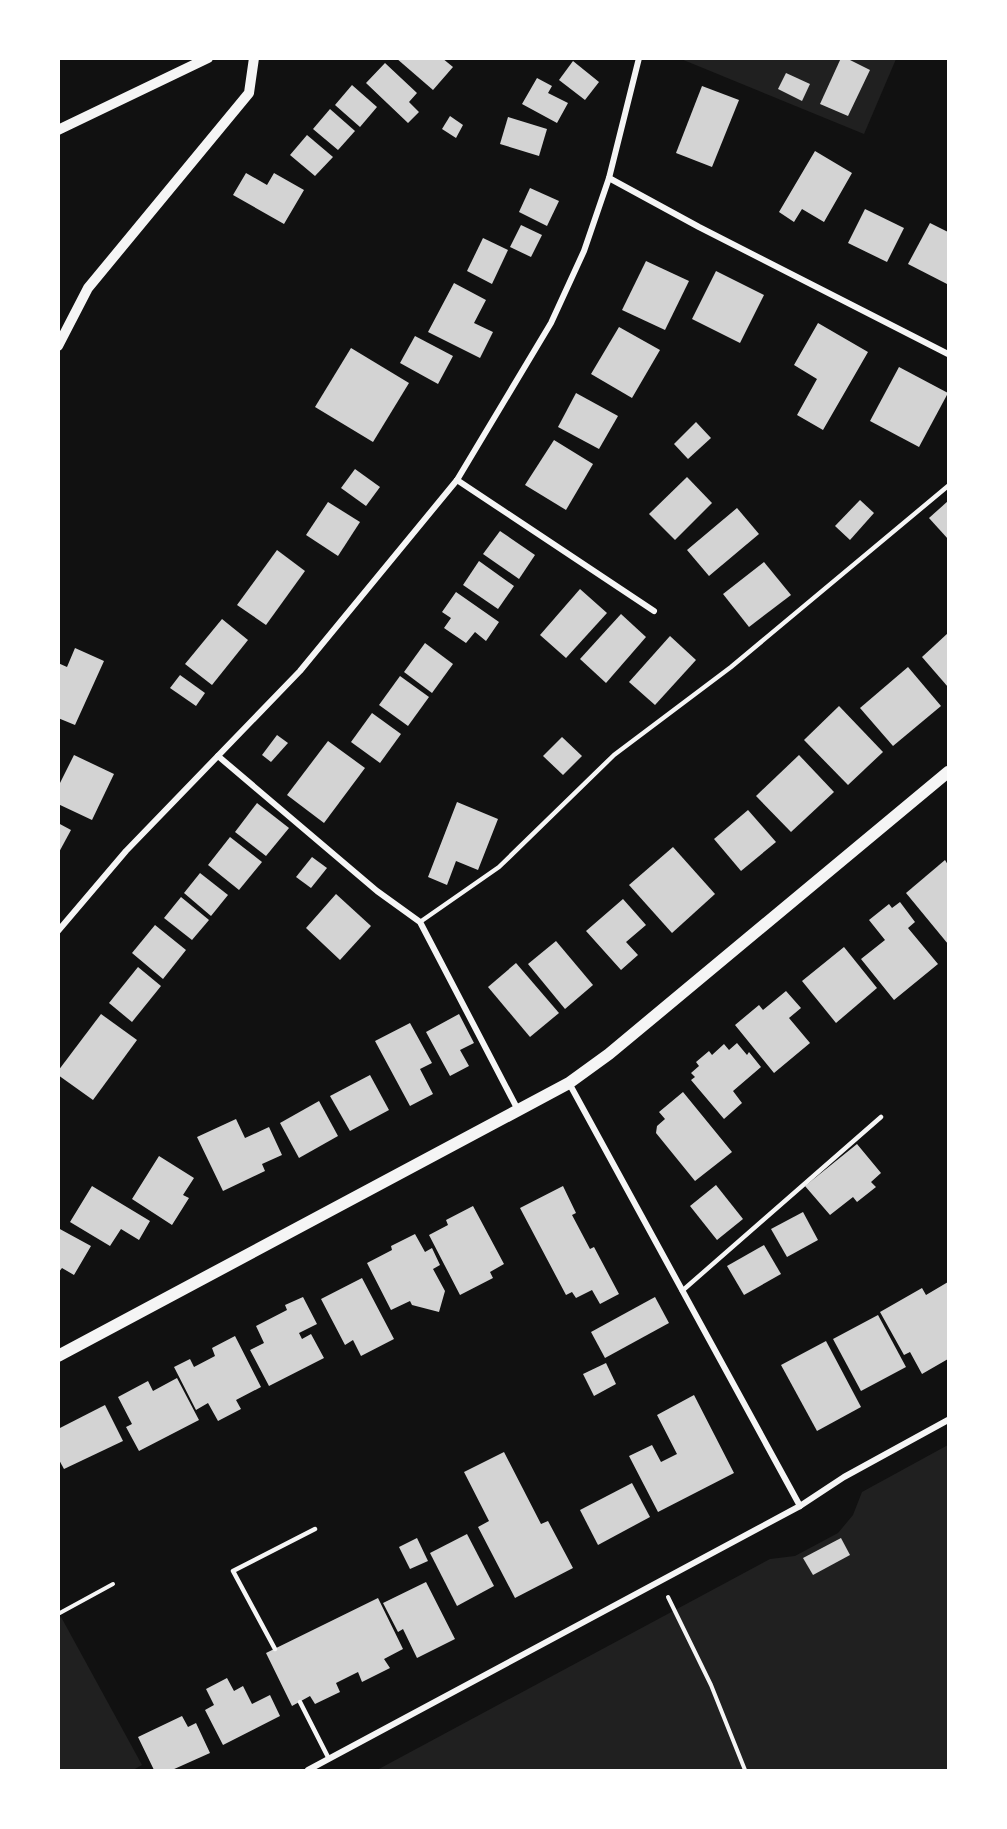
<svg xmlns="http://www.w3.org/2000/svg" width="1007" height="1829" viewBox="0 0 1007 1829" font-family="'PT Sans',sans-serif">
<style>
.green{fill:#202020}
.building{fill:#d3d3d3}
.lines{fill:none;stroke-linecap:round;stroke-linejoin:round}
.path{stroke:#f5f5f5;stroke-width:4}
.service{stroke:#f5f5f5;stroke-width:4.5}
.minor{stroke:#f5f5f5;stroke-width:6}
.tertiary{stroke:#f5f5f5;stroke-width:10}
.secondary{stroke:#f5f5f5;stroke-width:12}
</style>
<rect width="100%" height="100%" fill="#111"/>
<g class="green">
<polygon points="681,59 896,59 864,134"/>
<polygon points="948,1445 948,1770 377,1770 770,1559 795,1556 838,1533 853,1515 862,1492"/>
<polygon points="61,1617 142,1765 133,1770 59,1770 58,1619"/>
</g>
<g class="building">
<polygon points="396,58 442,58 453,67 433,90"/>
<polygon points="841,58 846,58 870,70 848,116 820,104"/>
<polygon points="573,61 599,82 585,100 559,80"/>
<polygon points="385,63 417,93 409,102 419,112 408,123 366,83"/>
<polygon points="786,73 810,84 802,101 778,89"/>
<polygon points="537,78 552,86 548,93 568,103 557,123 522,104"/>
<polygon points="352,85 377,107 360,127 335,105"/>
<polygon points="702,86 739,100 712,167 676,153"/>
<polygon points="330,109 355,131 338,150 313,129"/>
<polygon points="450,116 463,125 456,138 442,129"/>
<polygon points="508,117 547,129 539,156 500,144"/>
<polygon points="307,135 333,157 315,176 290,155"/>
<polygon points="815,151 852,173 824,222 802,209 794,222 779,212"/>
<polygon points="246,173 267,185 274,173 304,190 284,224 233,195"/>
<polygon points="530,188 559,201 547,226 519,212"/>
<polygon points="865,209 904,228 887,262 848,243"/>
<polygon points="930,223 948,232 947,284 908,264"/>
<polygon points="521,225 542,235 531,257 510,247"/>
<polygon points="483,238 508,250 492,284 467,271"/>
<polygon points="646,261 689,281 665,330 622,310"/>
<polygon points="716,271 764,295 740,343 692,319"/>
<polygon points="454,283 486,300 474,323 493,332 480,358 428,332"/>
<polygon points="818,323 868,352 823,430 797,415 817,379 794,365"/>
<polygon points="619,327 660,350 632,398 591,374"/>
<polygon points="415,336 453,356 438,384 400,363"/>
<polygon points="351,348 409,383 373,442 315,407"/>
<polygon points="899,367 948,393 919,447 870,421"/>
<polygon points="576,393 618,416 599,449 558,427"/>
<polygon points="696,422 711,438 688,459 674,444"/>
<polygon points="554,440 593,464 566,510 525,485"/>
<polygon points="355,469 380,487 366,506 341,488"/>
<polygon points="687,477 712,503 675,540 649,514"/>
<polygon points="860,500 874,513 850,540 835,526"/>
<polygon points="948,501 948,539 929,518"/>
<polygon points="328,502 360,522 338,556 306,535"/>
<polygon points="737,508 759,534 709,576 687,550"/>
<polygon points="500,531 535,555 519,579 483,554"/>
<polygon points="277,550 305,571 266,625 237,605"/>
<polygon points="479,561 514,586 498,609 463,585"/>
<polygon points="764,562 791,595 749,627 723,594"/>
<polygon points="580,589 607,613 566,658 540,635"/>
<polygon points="456,592 499,622 486,641 475,632 466,643 444,628 451,618 442,612"/>
<polygon points="621,614 646,637 606,683 580,659"/>
<polygon points="222,619 248,640 212,685 185,664"/>
<polygon points="948,633 948,687 922,657"/>
<polygon points="670,636 696,660 655,705 629,682"/>
<polygon points="425,643 453,664 432,693 404,672"/>
<polygon points="75,648 104,661 75,725 58,718 58,663 67,667"/>
<polygon points="908,667 941,706 893,746 860,708"/>
<polygon points="180,675 205,693 196,706 170,688"/>
<polygon points="400,676 429,697 408,726 379,705"/>
<polygon points="839,706 883,752 848,785 804,740"/>
<polygon points="372,713 401,734 380,763 351,742"/>
<polygon points="277,735 288,743 271,762 262,755"/>
<polygon points="562,737 582,756 563,775 543,756"/>
<polygon points="328,741 365,768 324,823 287,795"/>
<polygon points="74,755 114,774 92,820 58,804 58,787"/>
<polygon points="799,755 834,792 791,832 756,796"/>
<polygon points="457,802 498,819 478,870 456,861 447,885 428,877"/>
<polygon points="257,803 289,828 266,856 235,832"/>
<polygon points="748,810 776,842 741,871 714,839"/>
<polygon points="58,823 71,830 58,854"/>
<polygon points="230,837 262,862 239,890 208,865"/>
<polygon points="673,847 715,894 672,933 629,885"/>
<polygon points="312,857 327,868 311,888 296,877"/>
<polygon points="945,860 948,865 948,944 906,893"/>
<polygon points="200,873 228,895 211,916 184,893"/>
<polygon points="336,894 371,926 340,960 306,928"/>
<polygon points="181,897 209,920 192,940 164,918"/>
<polygon points="623,899 646,925 626,942 638,955 621,970 586,931"/>
<polygon points="900,902 915,922 908,928 938,964 894,1000 861,959 885,940 869,920 889,904 892,908"/>
<polygon points="155,925 186,950 163,979 132,953"/>
<polygon points="556,941 593,985 565,1009 528,964"/>
<polygon points="844,947 877,988 836,1023 802,981"/>
<polygon points="516,963 559,1013 530,1037 488,987"/>
<polygon points="138,967 161,986 132,1022 109,1003"/>
<polygon points="786,991 801,1008 789,1018 810,1043 774,1073 735,1025 759,1005 763,1010"/>
<polygon points="101,1014 137,1040 93,1100 58,1075 58,1071"/>
<polygon points="459,1014 474,1043 460,1050 469,1066 450,1076 426,1032"/>
<polygon points="410,1023 432,1063 420,1069 433,1094 410,1106 375,1041"/>
<polygon points="737,1043 747,1055 749,1052 761,1067 733,1091 742,1103 724,1119 691,1080 695,1077 691,1073 699,1066 696,1062 709,1051 712,1055 724,1044 729,1050"/>
<polygon points="370,1075 389,1110 350,1131 330,1096"/>
<polygon points="683,1092 732,1152 695,1181 656,1133 657,1126 665,1119 659,1112"/>
<polygon points="319,1101 338,1136 299,1158 280,1123"/>
<polygon points="236,1119 245,1138 269,1127 282,1155 262,1164 265,1171 223,1191 197,1137"/>
<polygon points="857,1144 881,1173 871,1182 876,1187 857,1202 853,1197 830,1215 805,1186"/>
<polygon points="159,1156 194,1178 183,1195 189,1198 172,1225 132,1199"/>
<polygon points="716,1185 743,1219 717,1240 690,1206"/>
<polygon points="92,1186 150,1221 139,1240 121,1229 110,1246 70,1222"/>
<polygon points="563,1186 576,1213 572,1215 590,1249 594,1247 619,1294 600,1304 592,1290 576,1298 572,1292 566,1295 520,1208"/>
<polygon points="473,1206 504,1264 490,1272 493,1278 460,1295 429,1235 448,1225 446,1220"/>
<polygon points="803,1212 818,1240 787,1257 771,1229"/>
<polygon points="58,1228 91,1246 74,1275 62,1268 58,1273"/>
<polygon points="415,1234 425,1252 432,1248 440,1265 433,1269 445,1291 439,1312 412,1305 410,1301 391,1310 367,1263 392,1250 391,1246"/>
<polygon points="764,1245 781,1274 744,1295 727,1266"/>
<polygon points="362,1278 394,1339 361,1356 353,1340 345,1345 321,1299"/>
<polygon points="948,1282 948,1359 922,1374 910,1352 904,1355 880,1312 922,1288 926,1295"/>
<polygon points="303,1297 317,1324 299,1333 302,1339 311,1334 324,1358 269,1386 250,1350 264,1343 256,1326 287,1310 285,1305"/>
<polygon points="655,1297 669,1323 605,1358 591,1332"/>
<polygon points="878,1315 906,1367 861,1391 833,1339"/>
<polygon points="235,1336 261,1387 236,1400 241,1409 218,1421 208,1403 196,1410 174,1367 190,1359 194,1367 215,1356 212,1348"/>
<polygon points="826,1341 861,1407 817,1431 781,1365"/>
<polygon points="606,1363 616,1384 594,1396 583,1374"/>
<polygon points="177,1378 199,1420 139,1451 126,1427 132,1424 118,1397 148,1381 153,1391"/>
<polygon points="694,1395 734,1473 658,1512 629,1456 652,1445 661,1462 677,1454 657,1415"/>
<polygon points="105,1405 123,1441 64,1469 58,1458 58,1429"/>
<polygon points="504,1452 541,1524 548,1521 573,1568 515,1598 478,1527 489,1521 464,1472"/>
<polygon points="632,1483 650,1517 598,1545 580,1510"/>
<polygon points="467,1534 494,1586 457,1606 430,1553"/>
<polygon points="417,1538 428,1561 410,1569 399,1547"/>
<polygon points="841,1538 850,1555 813,1575 803,1558"/>
<polygon points="426,1582 455,1639 417,1658 403,1629 398,1632 383,1603"/>
<polygon points="378,1598 403,1649 384,1659 390,1668 362,1682 358,1672 336,1683 340,1692 315,1704 310,1696 292,1706 266,1653"/>
<polygon points="227,1678 234,1691 243,1686 252,1704 270,1695 280,1716 223,1745 205,1710 214,1705 206,1689"/>
<polygon points="182,1716 188,1727 196,1723 210,1753 172,1770 154,1770 138,1737"/>
</g>
<g class="lines">
<g class="path">
<polyline points="668,1597 711,1685 745,1770"/>
<polyline points="58,1614 113,1584"/>
</g>
<g class="service">
<polyline points="420,922 499,867 614,755 731,667 948,486"/>
<polyline points="682,1291 881,1117"/>
<polyline points="275,1649 233,1571 315,1529"/>
<polyline points="300,1702 329,1759"/>
</g>
<g class="minor">
<polyline points="609,178 699,227 948,354"/>
<polyline points="457,480 654,611"/>
<polyline points="218,756 377,891 420,922 518,1110"/>
<polyline points="58,931 126,851 300,671 457,480 551,323 584,251 609,178 639,58"/>
<polyline points="569,1083 800,1506"/>
<polyline points="308,1770 800,1506 844,1477 948,1420"/>
</g>
<g class="tertiary">
<polyline points="58,130 208,58"/>
<polyline points="58,346 88,288 249,93 254,58"/>
</g>
<polyline class="secondary" points="58,1356 569,1083 609,1054 948,772"/>
</g>
<rect width="1007" height="1829" fill="none" stroke="#ffffff" stroke-width="120"/>
</svg>
